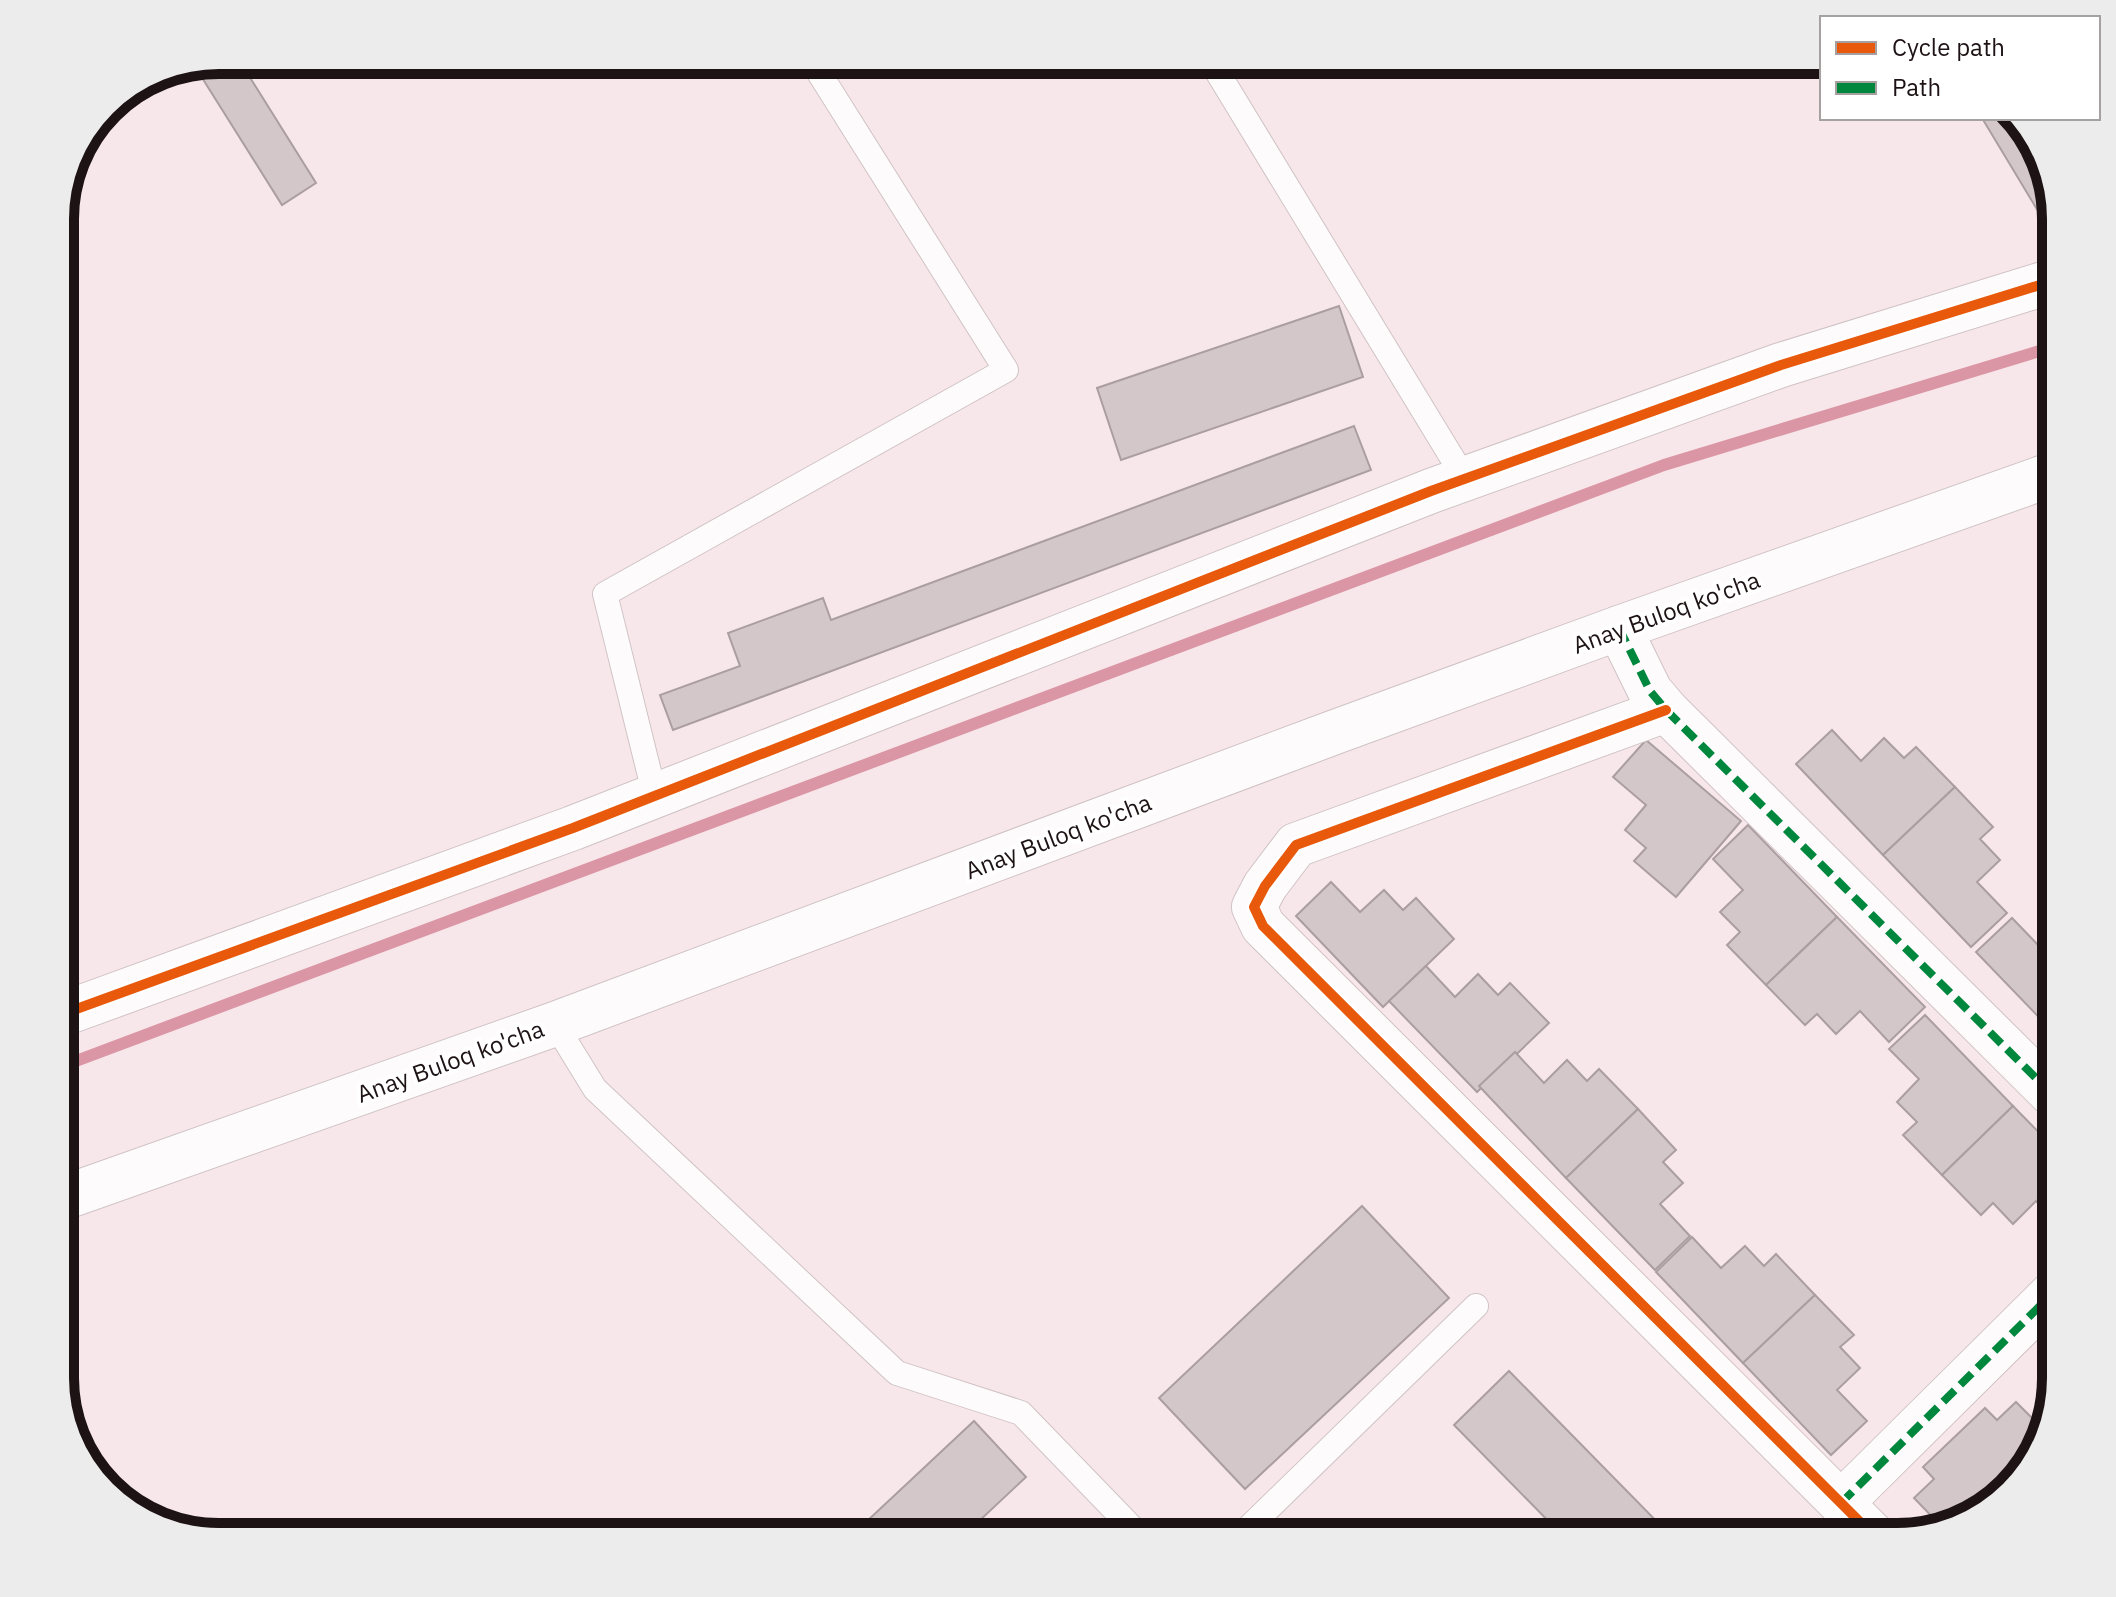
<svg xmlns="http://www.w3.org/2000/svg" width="2116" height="1597" viewBox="0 0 2116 1597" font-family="'IBM Plex Sans',sans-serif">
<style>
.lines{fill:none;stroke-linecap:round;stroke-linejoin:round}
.stream{stroke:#db96a5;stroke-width:12}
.building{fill:#d4c7ca;stroke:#aa9ea0;stroke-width:2}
.lane-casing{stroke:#cfc3c5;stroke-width:26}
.street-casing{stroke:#cfc3c5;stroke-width:46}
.secondary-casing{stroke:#cfc3c5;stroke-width:46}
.lane{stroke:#fefbfc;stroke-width:24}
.street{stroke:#fefbfc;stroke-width:44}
.secondary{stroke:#fefbfc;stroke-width:44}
.quiet{stroke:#00873e;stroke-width:8;stroke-dasharray:16 8;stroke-linecap:butt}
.cycleway-casing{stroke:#fff;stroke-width:15}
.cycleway{stroke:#e8590c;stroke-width:10}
.labels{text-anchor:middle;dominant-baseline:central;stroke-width:8;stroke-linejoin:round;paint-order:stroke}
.street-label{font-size:24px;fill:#1d1315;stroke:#fff}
.rim{fill:none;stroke:#1d1315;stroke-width:10}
</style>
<rect width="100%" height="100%" fill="#f8e7ea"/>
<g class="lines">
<polyline class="stream" points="60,1067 1664,465 2056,346"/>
</g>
<g class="building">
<polygon points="219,60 239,60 316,183 282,205 194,65"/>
<polygon points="1982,118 2014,118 2040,149 2055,214 2044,221"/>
<polygon points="1339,306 1363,377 1121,460 1097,388"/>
<polygon points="1354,426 1371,470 673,730 660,695 740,666 728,633 823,598 831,620"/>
<polygon points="1832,730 1861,761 1884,738 1904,758 1916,747 1955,787 1883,855 1796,764"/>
<polygon points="1646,740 1741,821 1676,897 1634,861 1646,848 1625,830 1646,805 1613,777"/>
<polygon points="1955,787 1993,827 1980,839 2000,860 1977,882 2007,913 1971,947 1883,855"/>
<polygon points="1748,825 1837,917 1766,985 1727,945 1740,932 1720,912 1743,890 1713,859"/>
<polygon points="1331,882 1360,912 1384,890 1403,910 1416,898 1454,939 1383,1007 1296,916"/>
<polygon points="1837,917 1925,1007 1889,1042 1860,1011 1836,1034 1817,1014 1805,1025 1766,985"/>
<polygon points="2012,918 2041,948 2056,935 2056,1035 1976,952"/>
<polygon points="1426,966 1455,997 1478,974 1498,995 1510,983 1549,1023 1477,1092 1389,1001"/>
<polygon points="1925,1015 2013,1106 1942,1175 1903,1135 1917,1122 1897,1102 1919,1079 1889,1049"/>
<polygon points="1515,1052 1544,1083 1567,1060 1587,1081 1599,1069 1638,1109 1566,1178 1479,1086"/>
<polygon points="2013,1106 2056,1150 2056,1222 2036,1201 2013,1224 1993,1203 1981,1215 1942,1175"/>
<polygon points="1638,1109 1676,1150 1663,1162 1683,1183 1660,1204 1690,1236 1655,1270 1566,1178"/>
<polygon points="1362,1206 1449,1298 1245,1489 1159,1398"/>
<polygon points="1692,1237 1721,1268 1745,1246 1764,1266 1776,1254 1815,1295 1743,1363 1656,1272"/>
<polygon points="1815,1295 1854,1335 1840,1347 1860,1368 1837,1390 1867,1421 1831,1455 1743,1363"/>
<polygon points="1509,1371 1672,1537 1564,1537 1454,1425"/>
<polygon points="2016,1402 2040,1426 2023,1475 1967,1521 1942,1527 1914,1498 1934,1479 1923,1467 1985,1408 1997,1420"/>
<polygon points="974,1421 1026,1477 962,1537 850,1537"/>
<polygon points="1354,1523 1368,1537 1340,1537"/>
</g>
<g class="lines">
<g class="lane-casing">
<g id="lane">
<polyline points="1210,60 1465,479"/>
<polyline points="655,796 605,594 1006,370 811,60"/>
<polyline points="555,1024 595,1089 897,1373 1021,1413 1141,1537"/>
<polyline points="1239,1537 1476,1306"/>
</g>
</g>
<g class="street-casing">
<g id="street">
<polyline points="1619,628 1650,691 1666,710 2056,1098"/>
<polyline points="1666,710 1296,845 1265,886 1254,907 1263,926 1875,1537"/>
<polyline points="60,1015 573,828 1431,491 1781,365 2056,280"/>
<polyline points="1841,1503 2056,1290"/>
</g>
</g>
<g class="secondary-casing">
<polyline id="secondary" points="60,1199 555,1024 1335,732 1619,628 2056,473"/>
</g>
<use href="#lane" class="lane"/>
<use href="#street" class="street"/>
<use href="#secondary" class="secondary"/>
<g class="quiet">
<polyline points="1619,628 1650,691 1666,710 2056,1098"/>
<polyline points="1841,1503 2056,1290"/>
</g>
<g class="cycleway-casing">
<g id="cycleway">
<polyline points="1666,710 1296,845 1265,886 1254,907 1263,926 1875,1537"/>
<polyline points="60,1015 573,828 1431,491 1781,365 2056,280"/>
</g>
</g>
<use href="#cycleway" class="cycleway"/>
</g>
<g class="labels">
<g class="street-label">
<text transform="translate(1666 612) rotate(-20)">Anay Buloq ko'cha</text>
<text transform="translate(1058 836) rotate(-21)">Anay Buloq ko'cha</text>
<text transform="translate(450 1061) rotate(-20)">Anay Buloq ko'cha</text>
</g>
</g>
<path d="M0 0H2116V1597H0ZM219 74H1897A145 145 0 0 1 2042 219V1378A145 145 0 0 1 1897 1523H219A145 145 0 0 1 74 1378V219A145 145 0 0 1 219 74Z" fill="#edecec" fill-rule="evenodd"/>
<path class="rim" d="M219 74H1897A145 145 0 0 1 2042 219V1378A145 145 0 0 1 1897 1523H219A145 145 0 0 1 74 1378V219A145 145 0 0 1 219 74Z"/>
<rect x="1820" y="16" width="280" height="104" fill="#ffffff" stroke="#a5a1a1" stroke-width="2"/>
<rect x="1836" y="42" width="40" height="12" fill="#e8590c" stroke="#a5a1a1" stroke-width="2"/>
<text x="1892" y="56" font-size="24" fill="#1d1315">Cycle path</text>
<rect x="1836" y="82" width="40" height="12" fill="#00873e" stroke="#a5a1a1" stroke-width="2"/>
<text x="1892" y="96" font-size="24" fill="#1d1315">Path</text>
</svg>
